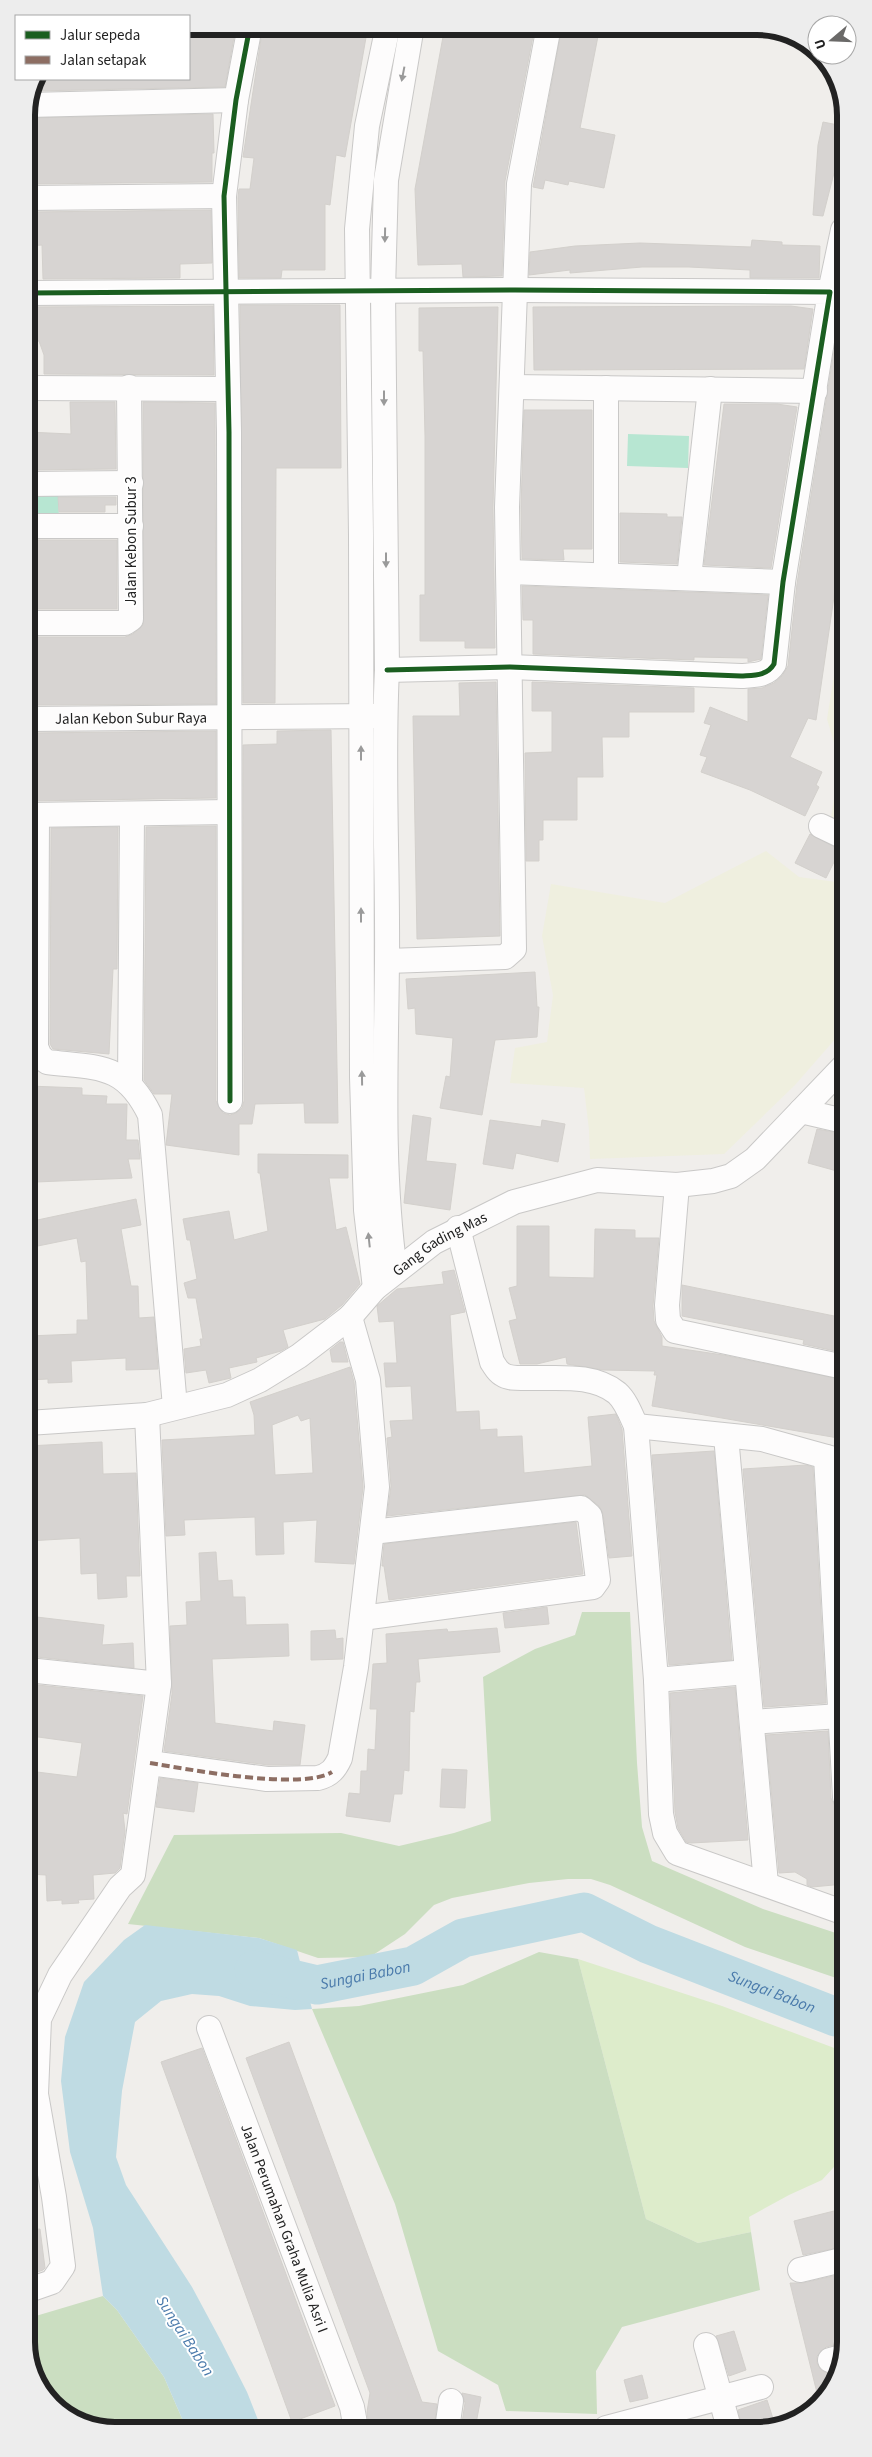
<svg xmlns="http://www.w3.org/2000/svg" width="872" height="2457" viewBox="0 0 872 2457" font-family="'Source Sans 3',sans-serif">
<style>
.farmland{fill:#efefdf}
.grass{fill:#ddeccb}
.forest{fill:#cbdec1}
.pitch{fill:#b7e6d2}
.water{fill:#bfdbe3}
.lines{fill:none;stroke-linecap:round;stroke-linejoin:round}
.river{stroke:#bfdbe3;stroke-width:39}
.building{fill:#d7d4d2;stroke:#d3d0cc;fill-rule:evenodd}
.minor-casing{stroke:#c9c8c7;stroke-width:26}
.minor{stroke:#fdfcfc;stroke-width:24}
.quiet{stroke:#8d6e63;stroke-width:4;stroke-dasharray:8 4;stroke-linecap:butt}
.cycleway-casing{stroke:#fff;stroke-width:8}
.cycleway{stroke:#1b5e20;stroke-width:5}
.oneway{fill:#9a9a9a}
.labels{text-anchor:middle;dominant-baseline:central;stroke-width:4;stroke-linejoin:round;paint-order:stroke}
.street-label{font-size:15px;fill:#222;stroke:#fff}
.water-label{font-size:16px;font-style:italic;fill:#4a7aab;stroke:#fff}
.rim{fill:none;stroke:#222;stroke-width:6}
</style>
<rect width="100%" height="100%" fill="#f0eeeb"/>
<g class="farmland">
<polygon points="843,619 844,840 829,829 840,763 827,719"/>
<polygon points="766,851 799,877 844,883 844,1029 795,1085 724,1154 590,1159 589,1130 584,1088 510,1083 515,1048 547,1042 553,995 542,936 551,884 665,903"/>
</g>
<polygon class="grass" points="578,1959 722,2006 845,2052 845,2155 822,2180 789,2195 749,2217 751,2232 698,2243 646,2219"/>
<g class="forest">
<polygon points="582,1612 630,1612 637,1763 642,1827 652,1861 763,1909 845,1936 845,1981 745,1947 610,1885 591,1879 568,1879 529,1883 452,1898 434,1905 405,1934 370,1957 318,1958 259,1938 128,1924 174,1835 341,1833 399,1846 454,1833 491,1821 483,1677 535,1649 575,1635"/>
<polygon points="539,1952 578,1959 646,2219 698,2243 751,2232 760,2290 622,2327 596,2371 597,2414 506,2411 498,2385 438,2351 395,2204 312,2009 359,2006 463,1985"/>
<polygon points="103,2296 117,2310 164,2377 187,2430 109,2431 57,2409 29,2365 29,2318"/>
</g>
<g class="pitch">
<polygon points="628,434 689,436 688,468 627,466"/>
<polygon points="27,491 58,491 59,517 27,518"/>
</g>
<polygon class="water" points="145,1925 259,1938 297,1950 312,2009 295,2010 250,2006 219,1996 192,1994 161,2001 135,2022 122,2091 116,2157 126,2185 192,2287 221,2341 247,2392 262,2430 187,2430 164,2377 117,2310 103,2296 93,2228 70,2152 61,2081 65,2037 84,1982 124,1940"/>
<g class="lines">
<path class="river" id="s1" d="M 254,1970 L 317,1985 L 413,1966 L 463,1938 L 584,1912 L 648,1944 L 836,2017 L 845,2017"/>
</g>
<g class="building">
<polygon points="189,26 236,26 225,87 35,91 40,79 189,79"/>
<polygon points="263,26 368,26 345,157 336,155 330,205 325,204 325,270 282,270 281,278 239,278 238,197 239,189 250,189 254,158 243,157"/>
<polygon points="445,26 535,26 505,181 502,276 463,277 462,264 418,265 415,189"/>
<polygon points="562,26 600,26 580,128 615,135 604,188 569,181 568,185 545,180 543,189 533,187"/>
<polygon points="213,114 214,153 212,153 212,182 27,184 26,118"/>
<polygon points="823,122 843,126 841,174 834,173 823,216 813,215 818,145"/>
<polygon points="211,210 212,263 180,264 180,278 43,279 42,245 27,246 27,212"/>
<polygon points="752,240 782,242 782,245 820,246 819,278 750,278 750,270 689,267 642,267 570,273 570,270 529,275 530,252 575,246 640,243 751,247"/>
<polygon points="240,305 340,305 341,468 276,468 275,703 243,703"/>
<polygon points="213,306 214,375 44,374 44,355 39,341 27,341 27,307"/>
<polygon points="791,306 813,309 804,369 534,370 533,307"/>
<polygon points="498,307 493,507 495,648 465,648 465,641 420,641 420,595 425,595 425,436 423,351 419,351 419,308"/>
<polygon points="840,313 843,314 843,535 816,720 808,718 790,757 822,772 816,785 819,787 805,816 750,790 701,772 707,757 700,755 711,725 704,723 710,707 748,722 748,689 762,688 774,683 782,676 788,666 797,584"/>
<polygon points="70,402 115,402 116,469 27,470 27,432 71,434"/>
<polygon points="143,402 215,403 216,704 27,705 27,637 125,637 133,634 143,625"/>
<polygon points="724,404 777,404 797,407 771,568 704,565"/>
<polygon points="524,410 592,410 592,549 563,549 564,560 522,559 521,507"/>
<polygon points="58,497 116,497 116,505 105,505 105,512 59,512"/>
<polygon points="620,513 667,514 667,517 682,517 677,564 620,562"/>
<rect x="27" y="540" width="90" height="69"/>
<polygon points="522,586 768,595 761,659 748,662 748,658 694,657 694,660 533,654 533,620 523,620"/>
<polygon points="496,682 500,936 417,939 413,716 460,716 459,683"/>
<polygon points="532,682 694,688 694,712 629,712 629,737 602,737 603,777 577,777 577,820 543,820 543,840 539,840 539,861 526,861 525,753 552,752 552,711 532,711"/>
<polygon points="331,730 338,1123 305,1123 304,1103 255,1104 252,1124 239,1124 239,1155 166,1145 172,1094 154,1094 144,1080 146,827 216,826 216,1101 223,1113 230,1115 236,1113 242,1108 244,1101 243,745 277,744 277,731"/>
<polygon points="216,731 216,798 27,801 27,733"/>
<polygon points="118,827 117,969 113,969 109,1054 53,1049 50,1044 51,828"/>
<polygon points="810,834 840,850 826,878 795,863"/>
<polygon points="535,972 537,1007 539,1007 537,1037 495,1040 482,1115 440,1108 446,1076 450,1077 453,1038 416,1034 415,1008 408,1009 406,979"/>
<polygon points="28,1086 82,1088 82,1095 107,1096 106,1104 127,1104 126,1140 138,1140 140,1159 128,1159 132,1178 36,1182 35,1156 38,1124 28,1124"/>
<polygon points="413,1115 431,1118 426,1161 456,1164 450,1210 404,1203"/>
<polygon points="490,1120 541,1127 542,1120 565,1124 558,1162 516,1153 513,1169 483,1164"/>
<polygon points="817,1129 844,1134 844,1173 808,1163"/>
<polygon points="258,1154 348,1155 348,1178 329,1178 336,1230 346,1227 360,1284 342,1305 325,1319 283,1330 288,1347 281,1351 256,1358 257,1362 229,1368 231,1378 209,1383 206,1370 186,1373 184,1349 201,1346 200,1339 203,1339 196,1298 188,1298 184,1283 197,1279 190,1240 187,1240 183,1219 229,1211 234,1240 268,1231 260,1173 258,1173"/>
<polygon points="136,1199 141,1225 121,1229 131,1286 138,1286 139,1318 154,1317 158,1369 126,1370 126,1358 71,1361 72,1382 48,1383 48,1379 28,1380 28,1336 77,1334 77,1320 88,1320 86,1261 81,1262 77,1238 28,1248 28,1222"/>
<polygon points="517,1226 549,1226 549,1277 594,1278 595,1229 635,1230 635,1238 659,1238 653,1306 654,1321 662,1337 662,1346 723,1355 844,1380 844,1439 652,1406 657,1375 654,1375 655,1371 603,1370 567,1364 566,1357 537,1364 520,1364 509,1321 517,1319 509,1288 517,1286"/>
<polygon points="454,1270 465,1312 450,1315 456,1412 479,1411 480,1430 497,1429 497,1437 522,1436 524,1473 592,1466 588,1417 616,1414 622,1429 632,1556 609,1558 603,1514 599,1506 585,1495 387,1516 391,1486 387,1438 392,1437 390,1421 413,1420 411,1386 386,1387 384,1363 397,1363 394,1321 379,1322 377,1306 397,1289 444,1284 442,1272"/>
<polygon points="682,1285 844,1318 844,1353 803,1344 804,1340 682,1316"/>
<polygon points="340,1342 343,1342 348,1362 332,1362 330,1350"/>
<path d="M 350,1367 L 354,1382 L 363,1487 L 354,1564 L 315,1562 L 317,1520 L 283,1522 L 284,1554 L 256,1555 L 255,1517 L 184,1520 L 185,1535 L 166,1536 L 162,1440 L 255,1435 L 254,1415 L 250,1402 ZM 298,1415 L 301,1421 L 310,1418 L 313,1473 L 275,1475 L 272,1425 Z"/>
<polygon points="102,1442 103,1474 136,1473 140,1576 126,1576 127,1597 98,1599 97,1573 81,1574 80,1538 28,1541 28,1446"/>
<polygon points="714,1451 732,1660 669,1665 652,1455"/>
<polygon points="806,1465 813,1467 826,1703 764,1707 743,1469"/>
<polygon points="576,1522 583,1574 389,1600 384,1566 382,1566 384,1544"/>
<polygon points="216,1552 218,1581 232,1580 233,1597 245,1597 246,1625 288,1624 289,1656 212,1659 215,1723 273,1731 274,1721 305,1725 300,1765 268,1765 164,1751 172,1694 170,1626 187,1625 186,1602 201,1601 199,1553"/>
<polygon points="547,1607 549,1624 505,1628 503,1613"/>
<polygon points="28,1616 104,1625 102,1645 133,1643 134,1668 28,1656"/>
<polygon points="497,1628 500,1652 418,1659 420,1682 416,1682 414,1712 410,1711 409,1771 404,1770 402,1794 394,1794 390,1822 346,1816 349,1793 360,1794 361,1771 367,1771 368,1749 375,1750 377,1709 370,1709 373,1664 387,1663 386,1634 447,1629 448,1632"/>
<polygon points="335,1630 336,1639 343,1638 343,1659 311,1660 311,1631"/>
<polygon points="28,1684 143,1696 127,1814 123,1813 125,1831 120,1868 115,1873 93,1875 94,1899 78,1900 79,1903 62,1904 62,1900 47,1901 46,1875 29,1874 29,1771 77,1777 82,1743 31,1736 32,1731 29,1731"/>
<polygon points="735,1687 748,1840 691,1843 686,1842 678,1828 675,1812 670,1693"/>
<polygon points="828,1731 831,1798 834,1805 839,1809 844,1884 812,1887 807,1885 807,1879 795,1872 779,1873 766,1735"/>
<polygon points="442,1769 467,1770 465,1808 440,1807"/>
<polygon points="160,1778 198,1783 194,1812 156,1807"/>
<polygon points="289,2042 422,2402 437,2404 434,2429 369,2429 367,2412 370,2393 246,2058"/>
<polygon points="202,2048 335,2406 292,2422 161,2062"/>
<polygon points="846,2208 846,2246 803,2255 794,2221"/>
<polygon points="40,2229 45,2268 43,2270 29,2275 29,2230"/>
<polygon points="846,2273 846,2342 826,2347 817,2356 817,2363 821,2370 827,2373 835,2373 827,2396 819,2401 790,2283 803,2283"/>
<polygon points="734,2331 746,2370 729,2376 716,2336"/>
<polygon points="642,2375 648,2398 630,2402 624,2380"/>
<polygon points="462,2393 481,2397 475,2429 461,2429 465,2403"/>
<polygon points="767,2400 776,2428 742,2428 738,2410"/>
</g>
<g class="lines">
<g class="minor-casing">
<g id="minor">
<polyline points="28,105 236,100"/>
<polyline points="27,198 224,196"/>
<polyline points="830,292 843,230"/>
<path d="M 27,293 L 515,290 L 830,292 L 783,582 L 774,664 C 767,676 754,675 741,676 L 510,667 L 387,670"/>
<polyline points="512,387 815,391"/>
<polyline points="27,388 228,389"/>
<polyline points="606,388 606,575"/>
<polyline points="27,484 131,483"/>
<polyline points="27,526 131,526"/>
<polyline points="509,572 783,582"/>
<polyline points="689,578 710,389"/>
<polyline points="27,623 125,623 131,619 129,387"/>
<path id="s2" d="M 27,719 L 376,716"/>
<polyline points="27,815 229,812"/>
<path d="M 37,815 L 36,1047 L 40,1056 L 47,1062 C 98,1068 125,1063 150,1115 L 175,1407"/>
<polyline points="821,826 844,837"/>
<polyline points="387,961 505,957 514,949 507,507 519,184 549,26"/>
<polyline points="130,1084 132,814"/>
<polyline points="230,1101 229,432 224,196 236,100 250,26"/>
<polyline points="801,1111 844,1121"/>
<polyline points="677,1185 667,1305 668,1320 675,1331 844,1367"/>
<path d="M 458,1228 L 492,1362 C 495,1366 497,1371 502,1374 C 509,1379 519,1378 528,1378 C 557,1379 592,1373 617,1393 C 626,1401 631,1415 636,1426 L 656,1680 L 661,1814 L 665,1833 L 677,1853 L 845,1913"/>
<path d="M 395,1271 C 381,1168 386,1065 387,961 C 388,864 382,767 387,670 L 383,291 L 386,180 L 412,26"/>
<polyline points="375,1288 366,1210 362,1077 361,535 357,229 367,126 388,26"/>
<path id="s3" d="M 28,1423 L 147,1415 L 227,1395 L 260,1380 L 299,1356 L 350,1317 L 375,1288 L 434,1242 L 514,1202 L 597,1180 L 677,1185 L 713,1181 L 731,1176 L 755,1159 L 844,1066"/>
<polyline points="636,1426 762,1439 845,1462"/>
<polyline points="726,1436 766,1884"/>
<polyline points="826,1457 845,1797"/>
<polyline points="362,1618 593,1587 598,1580 590,1516 581,1508 372,1532"/>
<polyline points="28,1670 159,1684"/>
<polyline points="656,1680 747,1672"/>
<polyline points="752,1722 840,1716"/>
<path d="M 150,1763 L 267,1779 L 318,1778 C 330,1775 335,1769 340,1758 L 356,1667 L 377,1487 L 368,1380 L 350,1317"/>
<path id="s4" d="M 209,2028 L 352,2407 L 356,2429"/>
<polyline points="800,2270 846,2259"/>
<polyline points="29,2290 52,2282 63,2266 54,2197 36,2094 39,2019 60,1975 120,1887 133,1875 159,1684 147,1415"/>
<polyline points="706,2345 729,2428"/>
<polyline points="830,2360 841,2357"/>
<polyline points="606,2428 761,2387"/>
<polyline points="447,2429 451,2401"/>
</g>
</g>
<use href="#minor" class="minor"/>
<path class="quiet" d="M 150,1763 C 187,1769 302,1791 332,1772"/>
<g class="cycleway-casing">
<g id="cycleway">
<path d="M 27,293 L 515,290 L 830,292 L 783,582 L 774,664 C 767,676 754,675 741,676 L 510,667 L 387,670"/>
<polyline points="230,1101 229,432 224,196 236,100 250,26"/>
</g>
</g>
<use href="#cycleway" class="cycleway"/>
</g>
<defs><path id="oneway-solid" d="M-6-.8H1V-3.2L6.5 0L1 3.2V.8H-6Z" transform="scale(1.25)"/></defs>
<g class="oneway">
<use href="#oneway-solid" transform="translate(403 74) rotate(101)"/>
<use href="#oneway-solid" transform="translate(385 235) rotate(91)"/>
<use href="#oneway-solid" transform="translate(384 398) rotate(90)"/>
<use href="#oneway-solid" transform="translate(386 560) rotate(90)"/>
<use href="#oneway-solid" transform="translate(361 753) rotate(-90)"/>
<use href="#oneway-solid" transform="translate(361 915) rotate(-90)"/>
<use href="#oneway-solid" transform="translate(362 1078) rotate(-91)"/>
<use href="#oneway-solid" transform="translate(369 1240) rotate(-96)"/>
</g>
<g class="labels">
<g class="street-label">
<text transform="translate(131 541) rotate(-90)">Jalan Kebon Subur 3</text>
<text stroke="none"><textPath href="#s2" startOffset="104">Jalan Kebon Subur Raya</textPath></text>
<text stroke="none"><textPath href="#s3" startOffset="465">Gang Gading Mas</textPath></text>
<text stroke="none"><textPath href="#s4" startOffset="214">Jalan Perumahan Graha Mulia Asri I</textPath></text>
</g>
<g class="water-label">
<text stroke="none"><textPath href="#s1" startOffset="114">Sungai Babon</textPath></text>
<text stroke="none"><textPath href="#s1" startOffset="548">Sungai Babon</textPath></text>
<text transform="translate(185 2336) rotate(57)">Sungai Babon</text>
</g>
</g>
<path d="M0 0H872V2457H0ZM115 35H757A80 80 0 0 1 837 115V2342A80 80 0 0 1 757 2422H115A80 80 0 0 1 35 2342V115A80 80 0 0 1 115 35Z" fill="#ededed" fill-rule="evenodd"/>
<path class="rim" d="M115 35H757A80 80 0 0 1 837 115V2342A80 80 0 0 1 757 2422H115A80 80 0 0 1 35 2342V115A80 80 0 0 1 115 35Z"/>
<rect x="15" y="15" width="175" height="65" fill="#ffffff" stroke="#a7a7a7"/>
<rect x="25" y="31" width="25" height="8" fill="#1b5e20" stroke="#a7a7a7"/>
<text x="60" y="40" font-size="15" fill="#222222">Jalur sepeda</text>
<rect x="25" y="56" width="25" height="8" fill="#8d6e63" stroke="#a7a7a7"/>
<text x="60" y="65" font-size="15" fill="#222222">Jalan setapak</text>
<g transform="translate(832 40) rotate(251)"><circle r="24" fill="#ffffff" stroke="#a7a7a7"/>
<path d="M0-4L9 19L0 12L-9 19Z" fill="#6a6968"/>
<text y="-8" font-size="14" font-weight="bold" text-anchor="middle" fill="#222222">U</text>
</g>
</svg>
